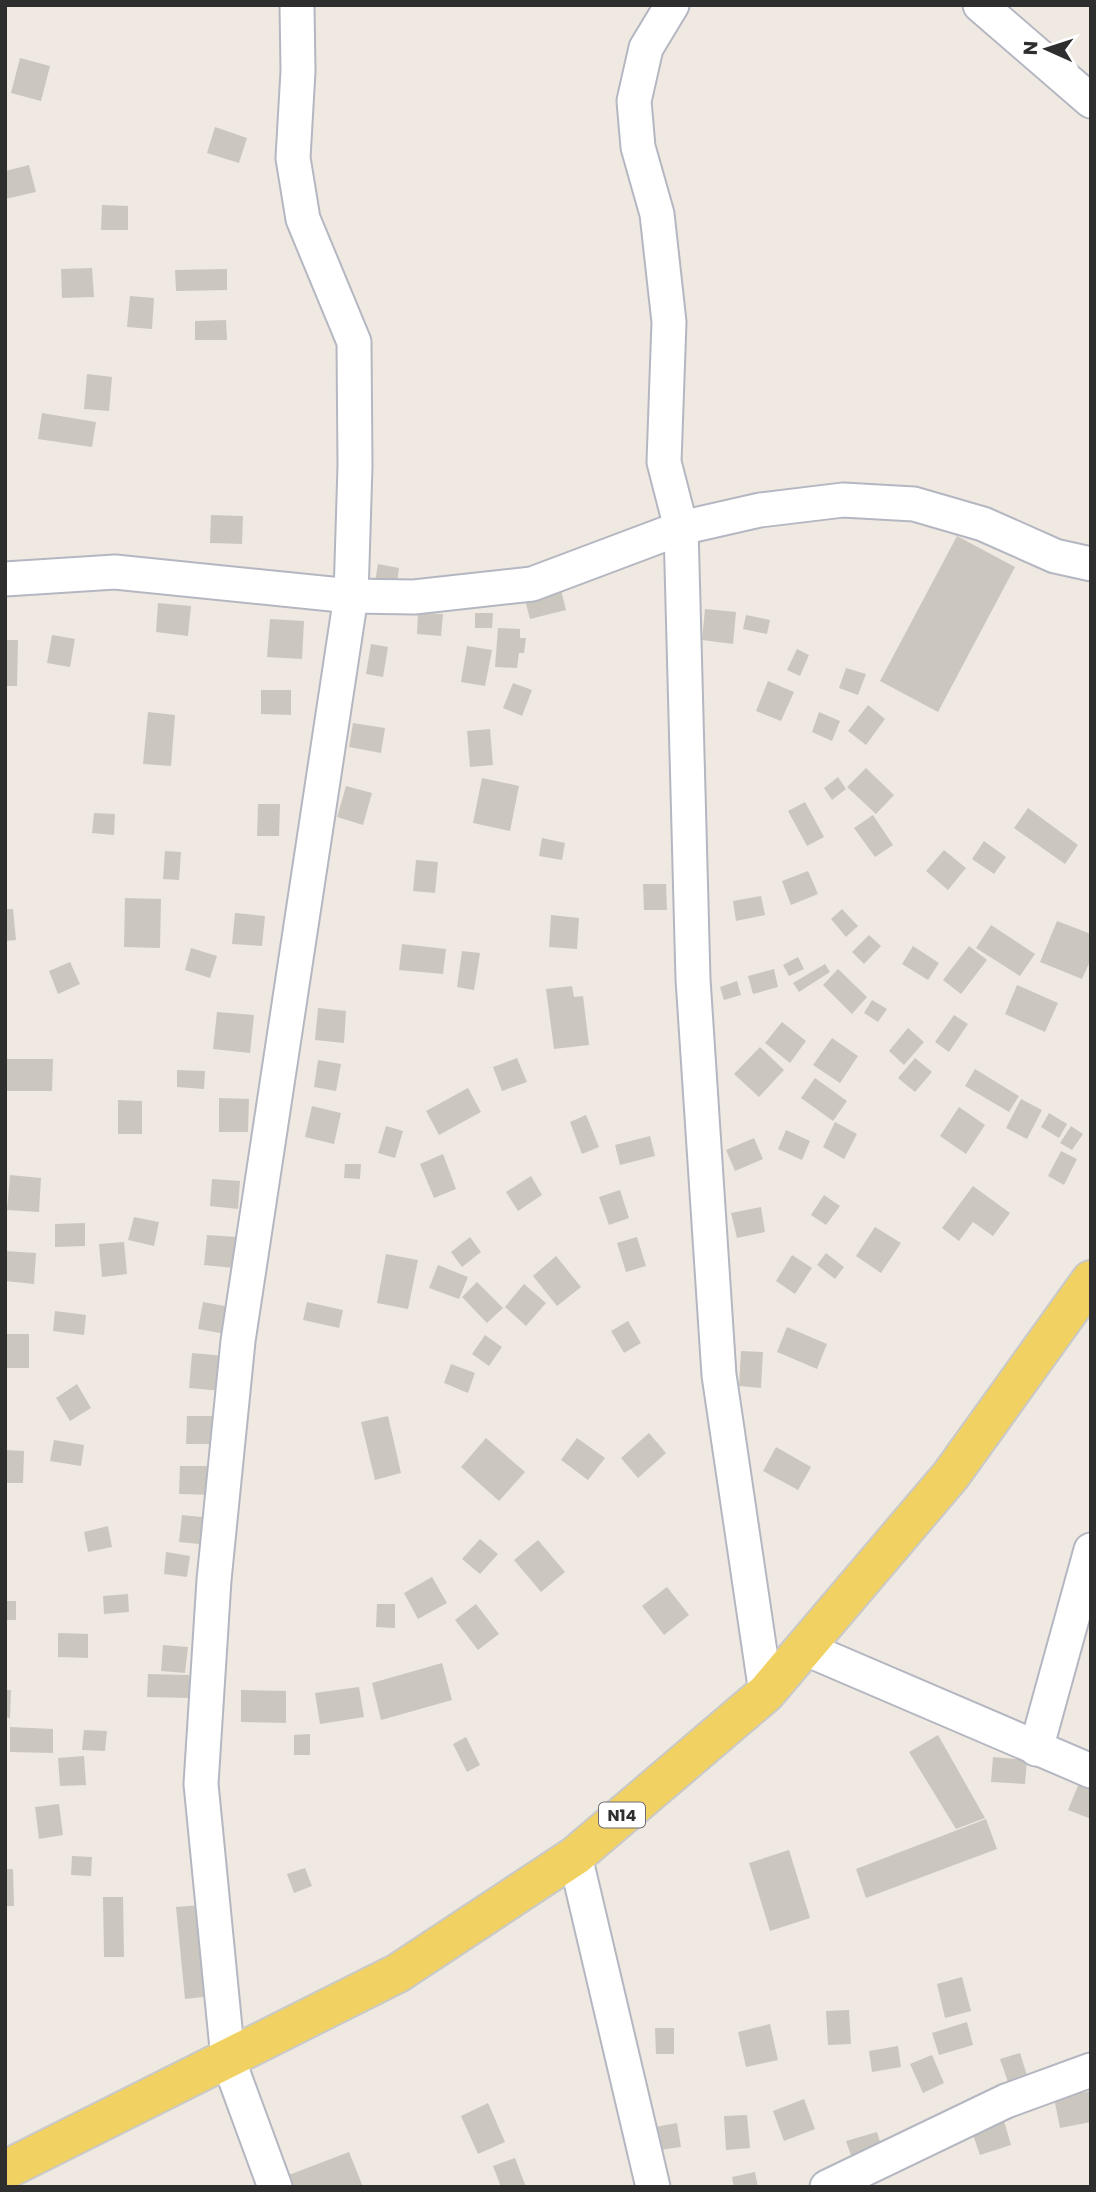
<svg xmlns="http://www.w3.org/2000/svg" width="1096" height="2192" viewBox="0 0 1096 2192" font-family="Poppins,sans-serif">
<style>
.building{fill:#cbc7bf}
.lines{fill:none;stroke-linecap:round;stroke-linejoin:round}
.minor-casing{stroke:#b4b7c1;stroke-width:37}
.primary-casing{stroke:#c9c9c9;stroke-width:42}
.minor{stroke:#fff;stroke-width:33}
.primary{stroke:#f2d163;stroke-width:38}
.labels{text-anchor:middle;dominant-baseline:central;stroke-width:5;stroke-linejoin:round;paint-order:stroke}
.shield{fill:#fff;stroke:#6d6d6d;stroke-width:2}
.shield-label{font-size:16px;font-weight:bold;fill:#2e2e2e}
</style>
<rect width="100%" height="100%" fill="#efe9e1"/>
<g class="building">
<polygon points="20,58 50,66 41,101 11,93"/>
<polygon points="215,127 247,138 239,163 207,153"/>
<polygon points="29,165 36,192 5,199 5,171"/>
<polygon points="102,205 128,206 128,230 101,230"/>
<polygon points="92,268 94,297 62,298 61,269"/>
<polygon points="227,269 227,290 176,291 175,270"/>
<polygon points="130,296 154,298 152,329 127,327"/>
<polygon points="226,320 227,340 195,340 195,321"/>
<polygon points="87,374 112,377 109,411 84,409"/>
<polygon points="42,413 96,422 92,447 38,439"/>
<polygon points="211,515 243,516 242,544 210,543"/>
<polygon points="957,536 1015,567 938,712 880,681"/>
<polygon points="378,564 399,568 396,591 374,588"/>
<polygon points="561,590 566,610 530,619 525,600"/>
<polygon points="158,603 191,606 188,636 156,632"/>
<polygon points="705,609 736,612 733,644 702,640"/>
<polygon points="418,613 443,614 441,636 417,634"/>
<polygon points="475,613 493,613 492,628 475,628"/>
<polygon points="746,615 770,620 767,634 743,629"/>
<polygon points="270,619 304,621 302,659 267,657"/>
<polygon points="498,628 520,629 520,638 526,638 524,653 519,653 517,668 495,667"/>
<polygon points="52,635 75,639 70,667 47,663"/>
<polygon points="5,640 18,640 17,686 5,686"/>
<polygon points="371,644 388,647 383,677 366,674"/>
<polygon points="467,646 492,650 485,686 461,682"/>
<polygon points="797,649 809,655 800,676 787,670"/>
<polygon points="846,668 866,674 858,695 839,688"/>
<polygon points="768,681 794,692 781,721 756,711"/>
<polygon points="513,683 532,690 522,716 503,708"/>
<polygon points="261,690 291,690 291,715 261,714"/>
<polygon points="868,705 885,719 866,745 848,731"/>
<polygon points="148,712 175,715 171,766 143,764"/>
<polygon points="819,712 840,721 832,741 812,732"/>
<polygon points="353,723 385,728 381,753 349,747"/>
<polygon points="490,729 493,765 470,767 467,731"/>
<polygon points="866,768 894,795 876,814 847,787"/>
<polygon points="838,777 846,789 832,800 824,788"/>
<polygon points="482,778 519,786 510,831 473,823"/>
<polygon points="346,786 372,793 363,825 337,817"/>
<polygon points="805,802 824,837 807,846 788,811"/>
<polygon points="258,804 280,804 279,836 257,836"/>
<polygon points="1028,808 1078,845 1065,864 1014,828"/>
<polygon points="94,813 115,814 114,835 92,833"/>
<polygon points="873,815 893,845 875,857 854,828"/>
<polygon points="542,838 565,843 562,860 539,856"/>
<polygon points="984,841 1006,857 994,874 972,859"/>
<polygon points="944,850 966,868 948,890 926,871"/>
<polygon points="165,851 181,852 179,880 163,879"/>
<polygon points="416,860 438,862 435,893 413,891"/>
<polygon points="808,871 818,894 791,905 782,881"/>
<polygon points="643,884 666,884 667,910 644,910"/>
<polygon points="761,896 765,915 736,921 733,901"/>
<polygon points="125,898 161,899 160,948 124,947"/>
<polygon points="5,909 13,909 16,940 5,941"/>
<polygon points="842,909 858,926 846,937 831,919"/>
<polygon points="235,913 265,916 262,946 232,944"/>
<polygon points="551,915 579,918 577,949 549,947"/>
<polygon points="1057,921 1091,934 1091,959 1082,979 1040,962"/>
<polygon points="991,925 1035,954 1020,976 976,948"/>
<polygon points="869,935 881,946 864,964 852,952"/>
<polygon points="402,944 446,949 443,974 399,970"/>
<polygon points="913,946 939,963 928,980 902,964"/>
<polygon points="969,946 987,960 961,994 943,980"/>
<polygon points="191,948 217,956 210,978 185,970"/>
<polygon points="462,951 480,953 474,990 457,987"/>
<polygon points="798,957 804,969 789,976 783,965"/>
<polygon points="70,962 80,984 58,994 49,971"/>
<polygon points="825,964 830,972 799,992 793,983"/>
<polygon points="774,969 778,987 753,994 748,976"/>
<polygon points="838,969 867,997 852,1014 823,985"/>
<polygon points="737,981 741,995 724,1000 720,987"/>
<polygon points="1017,985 1058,1003 1045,1032 1005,1014"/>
<polygon points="572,986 574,997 583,996 589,1045 554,1049 546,989"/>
<polygon points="872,1000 887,1009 878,1022 864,1013"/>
<polygon points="318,1008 346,1011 344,1043 315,1040"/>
<polygon points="217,1012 254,1015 250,1053 213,1049"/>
<polygon points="954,1015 968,1024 949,1052 935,1042"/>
<polygon points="782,1022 806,1041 790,1063 765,1043"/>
<polygon points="908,1028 924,1042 904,1065 889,1051"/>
<polygon points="832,1038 858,1056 840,1083 813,1065"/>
<polygon points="760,1047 784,1070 759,1097 734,1074"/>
<polygon points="517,1058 527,1082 502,1091 493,1067"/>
<polygon points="915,1058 932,1072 915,1092 898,1078"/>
<polygon points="5,1059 53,1059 52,1091 5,1091"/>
<polygon points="318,1060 341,1064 336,1091 314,1087"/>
<polygon points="975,1069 1019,1096 1009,1112 965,1086"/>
<polygon points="177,1070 205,1071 204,1089 177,1087"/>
<polygon points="815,1078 847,1101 833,1121 801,1098"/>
<polygon points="468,1088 481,1112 439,1135 426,1111"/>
<polygon points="219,1098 249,1099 248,1132 219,1132"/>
<polygon points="1021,1099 1042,1110 1027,1139 1006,1128"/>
<polygon points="118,1100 142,1101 142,1134 118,1134"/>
<polygon points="312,1106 341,1113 334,1144 305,1137"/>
<polygon points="959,1107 985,1125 966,1154 940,1136"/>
<polygon points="1049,1113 1067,1124 1059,1138 1041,1127"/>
<polygon points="586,1115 599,1147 582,1154 570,1122"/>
<polygon points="835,1122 857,1134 844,1159 823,1147"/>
<polygon points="386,1126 403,1131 395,1158 378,1153"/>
<polygon points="1071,1126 1083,1134 1072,1150 1060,1143"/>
<polygon points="786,1130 810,1141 802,1160 778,1149"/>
<polygon points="650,1136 655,1156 620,1165 615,1145"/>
<polygon points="754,1138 763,1159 735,1171 726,1150"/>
<polygon points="1061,1151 1077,1159 1064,1185 1048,1176"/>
<polygon points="443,1154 456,1189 434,1198 420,1164"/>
<polygon points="345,1164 361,1164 360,1179 344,1178"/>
<polygon points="10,1175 41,1178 39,1212 7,1210"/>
<polygon points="531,1176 542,1195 518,1211 506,1192"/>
<polygon points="212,1179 240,1181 238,1209 210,1206"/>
<polygon points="973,1186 1010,1213 993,1236 973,1222 959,1241 942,1228"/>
<polygon points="620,1190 629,1218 609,1225 599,1197"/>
<polygon points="824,1195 840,1206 826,1225 811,1215"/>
<polygon points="761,1207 765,1232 737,1238 731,1213"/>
<polygon points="134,1217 159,1222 154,1246 128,1240"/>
<polygon points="85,1223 85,1246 55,1247 55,1224"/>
<polygon points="875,1227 901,1243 881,1273 856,1256"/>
<polygon points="207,1235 237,1237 234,1268 204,1265"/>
<polygon points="470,1237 481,1252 462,1267 451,1252"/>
<polygon points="637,1237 646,1266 626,1272 617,1243"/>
<polygon points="124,1242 127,1274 102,1277 99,1244"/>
<polygon points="5,1251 36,1253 34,1284 5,1281"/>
<polygon points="826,1253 844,1267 835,1279 817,1265"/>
<polygon points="386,1254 418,1260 408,1309 377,1303"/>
<polygon points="792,1255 812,1268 795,1294 776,1281"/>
<polygon points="556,1256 581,1287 557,1306 533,1276"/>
<polygon points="438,1265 468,1277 459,1299 429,1288"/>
<polygon points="477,1282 503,1308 487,1323 462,1297"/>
<polygon points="524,1284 546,1303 526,1326 505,1307"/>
<polygon points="203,1302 230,1307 225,1334 198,1329"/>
<polygon points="307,1302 343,1310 339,1328 303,1320"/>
<polygon points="55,1311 86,1315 84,1335 53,1331"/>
<polygon points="628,1321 641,1343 624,1353 611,1331"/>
<polygon points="787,1327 827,1344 817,1369 777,1352"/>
<rect x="5" y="1334" width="24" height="34"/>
<polygon points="485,1335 502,1347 489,1366 472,1354"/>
<polygon points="741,1351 763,1352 761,1388 739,1386"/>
<polygon points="192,1353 225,1356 222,1391 189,1388"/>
<polygon points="451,1364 475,1373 468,1393 444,1383"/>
<polygon points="77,1384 91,1408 70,1421 56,1398"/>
<polygon points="187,1416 217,1416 216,1444 186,1444"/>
<polygon points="388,1416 401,1473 375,1480 361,1422"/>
<polygon points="649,1433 666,1453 638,1478 621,1458"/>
<polygon points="486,1438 525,1472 499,1501 461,1467"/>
<polygon points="577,1438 605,1458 588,1480 561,1460"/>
<polygon points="54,1440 84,1445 81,1466 50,1461"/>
<polygon points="776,1447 811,1467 798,1490 763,1471"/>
<polygon points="5,1450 24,1451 23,1483 5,1483"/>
<polygon points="180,1466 213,1466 212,1495 179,1494"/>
<polygon points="182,1515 211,1518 209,1545 179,1542"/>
<polygon points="108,1526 112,1547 88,1552 84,1532"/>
<polygon points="480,1539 498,1554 480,1574 462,1559"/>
<polygon points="538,1540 565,1572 541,1592 514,1560"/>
<polygon points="166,1552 190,1556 187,1577 164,1574"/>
<polygon points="432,1577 447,1603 418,1619 404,1593"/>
<polygon points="667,1587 689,1615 664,1635 642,1606"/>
<polygon points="128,1594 129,1612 104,1614 103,1596"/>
<rect x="5" y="1601" width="11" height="19"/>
<polygon points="377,1604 395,1604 395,1628 376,1627"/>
<polygon points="476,1604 499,1634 478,1650 455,1620"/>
<polygon points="58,1633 88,1634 88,1658 58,1657"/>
<polygon points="163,1645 188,1647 185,1673 161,1671"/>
<polygon points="442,1663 452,1700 381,1720 372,1683"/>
<polygon points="148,1674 189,1675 189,1698 147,1697"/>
<polygon points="359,1687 364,1717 320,1724 315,1693"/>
<polygon points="5,1690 11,1690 10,1718 5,1717"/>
<polygon points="241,1690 286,1691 286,1723 241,1722"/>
<polygon points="10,1727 53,1729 53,1753 10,1752"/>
<polygon points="84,1730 107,1731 105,1751 82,1750"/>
<polygon points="310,1734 310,1755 294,1755 294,1735"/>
<polygon points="938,1735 985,1818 956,1829 909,1752"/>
<polygon points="466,1737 480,1765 467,1772 453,1744"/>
<polygon points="84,1756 86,1785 60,1786 58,1758"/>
<polygon points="993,1757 1027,1760 1025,1784 991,1782"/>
<polygon points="1081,1778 1091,1782 1091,1819 1068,1810"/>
<polygon points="59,1804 63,1835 39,1839 35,1807"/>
<polygon points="986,1819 997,1849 866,1898 856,1869"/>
<polygon points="789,1850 810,1918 770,1931 749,1863"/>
<polygon points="72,1856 92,1857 91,1876 71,1875"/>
<polygon points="305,1868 312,1886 294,1893 287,1874"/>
<polygon points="5,1869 13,1869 14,1906 5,1906"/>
<polygon points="103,1897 123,1897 124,1957 104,1957"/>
<polygon points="202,1905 211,1996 185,1999 176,1907"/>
<polygon points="962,1977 971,2011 945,2018 937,1984"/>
<polygon points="849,2010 851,2044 828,2045 826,2011"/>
<polygon points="967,2022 973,2045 939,2055 932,2033"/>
<polygon points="770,2024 778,2060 746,2067 738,2032"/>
<polygon points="655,2028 674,2028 674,2054 656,2054"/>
<polygon points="898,2046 901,2067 872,2072 869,2051"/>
<polygon points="1020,2053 1030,2085 1011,2091 1000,2059"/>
<polygon points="932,2055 944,2083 923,2093 910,2064"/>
<polygon points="1091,2091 1091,2122 1060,2128 1054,2098"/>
<polygon points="804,2099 815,2129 784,2141 773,2111"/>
<polygon points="488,2103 505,2142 478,2154 461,2116"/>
<polygon points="747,2115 750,2148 726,2150 724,2116"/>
<polygon points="1004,2121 1011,2145 980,2155 972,2132"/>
<polygon points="677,2123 681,2147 660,2150 655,2127"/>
<polygon points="877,2132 884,2155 854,2164 846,2141"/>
<polygon points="349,2152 363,2187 290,2187 286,2176"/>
<polygon points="515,2158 526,2187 501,2187 493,2166"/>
<polygon points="755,2172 758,2187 734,2187 732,2177"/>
</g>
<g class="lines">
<g class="minor-casing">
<g id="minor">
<polyline points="672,5 646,48 634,101 638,147 657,214 669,322 664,462 681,528 693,979 719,1375 766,1693"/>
<polyline points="980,5 1091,101"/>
<polyline points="5,579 115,572 351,596 414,597 532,584 681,528 760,510 843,500 914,504 983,524 1055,556 1091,564"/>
<polyline points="804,1648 1091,1771"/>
<polyline points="1036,1749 1091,1550"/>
<polyline points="575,1856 653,2187"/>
<polyline points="275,2187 228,2059 201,1784 214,1580 238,1341 351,596 355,466 354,342 303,219 293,158 298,71 297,5"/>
<polyline points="827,2187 1006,2101 1091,2070"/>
</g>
</g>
<g class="primary-casing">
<polyline id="primary" points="5,2170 398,1973 575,1856 766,1693 951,1475 1091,1280"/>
</g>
<use href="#minor" class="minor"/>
<use href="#primary" class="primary"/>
</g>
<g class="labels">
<rect class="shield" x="599" y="1802.5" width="46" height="25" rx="5"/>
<g class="shield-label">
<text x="622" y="1815">N14</text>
</g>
</g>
<rect width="1096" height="2192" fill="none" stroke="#2e2e2e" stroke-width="14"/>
<g transform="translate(1047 49) rotate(273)" stroke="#ffffff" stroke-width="5" paint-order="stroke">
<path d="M0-5L12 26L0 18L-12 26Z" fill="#2e2e2e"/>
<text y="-10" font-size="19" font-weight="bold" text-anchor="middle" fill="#2e2e2e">N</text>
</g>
</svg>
